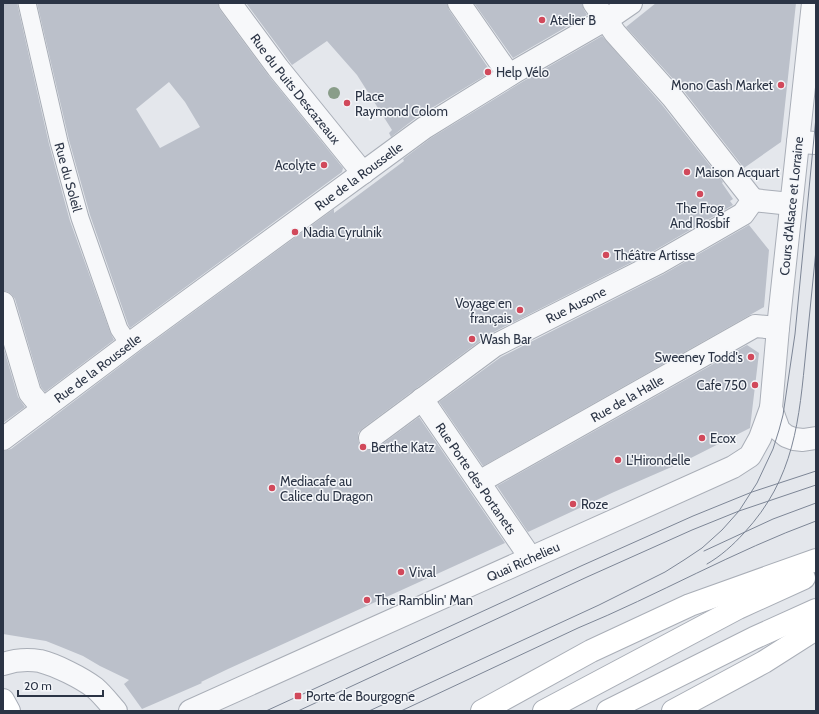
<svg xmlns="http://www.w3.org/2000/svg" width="819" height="714" viewBox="0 0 819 714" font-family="Cabin,sans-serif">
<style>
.building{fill:#bbc0ca;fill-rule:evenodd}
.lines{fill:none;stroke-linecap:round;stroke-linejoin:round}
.service-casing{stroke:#a9aeb7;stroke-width:19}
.pedestrian-casing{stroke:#a9aeb7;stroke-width:24}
.minor-casing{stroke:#a9aeb7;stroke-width:24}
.tertiary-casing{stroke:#a9aeb7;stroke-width:24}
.secondary-casing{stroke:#a9aeb7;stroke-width:24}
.service{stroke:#f7f8fa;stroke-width:17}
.pedestrian{stroke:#f7f8fa;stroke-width:22}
.minor{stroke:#f7f8fa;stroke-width:22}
.tertiary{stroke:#f7f8fa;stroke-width:22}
.secondary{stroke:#fff;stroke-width:22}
.tram{stroke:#7d8696;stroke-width:1}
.tree{fill:#899d89}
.poi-dot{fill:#d1495b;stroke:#f4f6f9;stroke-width:1.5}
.labels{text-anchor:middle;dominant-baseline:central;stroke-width:3;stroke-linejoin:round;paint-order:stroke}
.poi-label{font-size:13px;fill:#2b3445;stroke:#f4f6f9;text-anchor:start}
.street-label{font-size:13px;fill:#2b3445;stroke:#f4f6f9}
</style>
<rect width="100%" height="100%" fill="#e4e7ec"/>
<g class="building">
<polygon points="3,3 17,3 49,144 70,221 110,332 114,340 45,392 41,387 15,299 11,294 6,291 3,291"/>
<path d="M 37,3 L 218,3 L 220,10 L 268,75 L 343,168 L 342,172 L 130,328 L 128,324 L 90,215 L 69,140 ZM 169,82 L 185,102 L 200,127 L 160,148 L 136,109 Z"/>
<polygon points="246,3 447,3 449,10 491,72 417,117 391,137 389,133 392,130 357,75 327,41 292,65"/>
<polygon points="474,3 582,3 584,10 587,15 513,58"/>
<polygon points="656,3 796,3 781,142 744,168 683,90 626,27"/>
<polygon points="602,36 663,106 723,182 722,183 733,199 730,201 733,205 652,252 488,335 363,428 358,433 358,440 360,446 365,450 372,450 377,448 419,417 505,543 228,669 201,682 202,683 142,709 124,684 129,680 100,666 83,656 61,647 46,641 3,634 3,451 11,449 143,349 334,209 334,213 388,173 404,161 403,159 431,138 522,82"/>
<polygon points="749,225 769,250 764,307 483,466 439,402 501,357 664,274"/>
<polygon points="747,345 759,353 750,428 683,462 614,492 528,532 497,486"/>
<polygon points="3,346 18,397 25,407 3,423"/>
</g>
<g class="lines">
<g class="service-casing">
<g id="service">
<path id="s1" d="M 27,3 L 59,142 L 80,218 L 119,329 L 129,344"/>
</g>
</g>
<g class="pedestrian-casing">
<g id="pedestrian">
<polyline points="459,3 509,75"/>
<polyline points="594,3 606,20"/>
</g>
</g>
<g class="minor-casing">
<g id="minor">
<path id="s2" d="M 230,3 L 278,68 L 363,173"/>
<polyline points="606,20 615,33 673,98 753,200"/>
<polyline points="798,142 816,143"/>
<polyline points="753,200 791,204"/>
<polyline points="3,303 30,393 43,409"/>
<path id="s3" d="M 422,399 L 530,557"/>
<path id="s4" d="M 370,438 L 494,346 L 658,263 L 743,214 L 753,200"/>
<path id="s5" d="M 3,439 L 136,339 L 424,128 L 516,71 L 615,14 L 631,3"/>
<path id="s6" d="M 479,482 L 755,326 L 778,328"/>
<path d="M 3,664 C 15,660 28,659 40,661 C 56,665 82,678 95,688 C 103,695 109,703 116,711"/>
<path id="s7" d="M 190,711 L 733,467 L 750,456 L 760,438 L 771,408"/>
</g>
</g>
<g class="tertiary-casing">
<polyline id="tertiary" points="813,3 778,328 771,408 779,430 786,436 794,439 803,440 816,438"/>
</g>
<g class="secondary-casing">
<g id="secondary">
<polyline points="3,700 9,711"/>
<polyline points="482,711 591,651 690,605 816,560"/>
<polyline points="544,711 738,608 804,578"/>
<polyline points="608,711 754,638 816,610"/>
<polyline points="673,711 764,662 816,629"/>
</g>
</g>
<use href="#service" class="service"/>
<use href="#pedestrian" class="pedestrian"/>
<use href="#minor" class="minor"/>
<use href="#tertiary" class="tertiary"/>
<use href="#secondary" class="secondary"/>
<g class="tram">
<polyline points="704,551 773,519 816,503"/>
<path d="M 707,564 C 721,556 733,545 744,533 C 795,478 799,420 806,350 C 809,317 813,283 816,250"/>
<polyline points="266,711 581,566 693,516 752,492 816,471"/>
<polyline points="298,711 587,577 692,530 739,511 816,485"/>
<polyline points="369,711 599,605 665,572 684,560 702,548 722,530 739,511 757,483 773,449 779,430 783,415 795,334 816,117"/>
<path d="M 401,711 L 578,628 C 658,595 734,551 816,521"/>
</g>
</g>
<circle class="tree" cx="334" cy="93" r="6"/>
<g class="poi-dot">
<circle cx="542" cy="20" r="4"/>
<circle cx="488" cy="72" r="4"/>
<circle cx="781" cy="85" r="4"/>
<circle cx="347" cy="103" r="4"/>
<circle cx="324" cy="165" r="4"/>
<circle cx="687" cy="172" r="4"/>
<circle cx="700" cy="194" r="4"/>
<circle cx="295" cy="232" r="4"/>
<circle cx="606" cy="255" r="4"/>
<circle cx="520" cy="310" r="4"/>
<circle cx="472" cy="339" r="4"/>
<circle cx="751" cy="357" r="4"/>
<circle cx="755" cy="385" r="4"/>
<circle cx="702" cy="438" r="4"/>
<circle cx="363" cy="447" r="4"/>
<circle cx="618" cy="460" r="4"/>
<circle cx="272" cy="488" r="4"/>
<circle cx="573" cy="504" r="4"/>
<circle cx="401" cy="572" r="4"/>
<circle cx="367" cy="600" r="4"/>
<rect x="294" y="692" width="8" height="8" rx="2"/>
</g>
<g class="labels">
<g class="poi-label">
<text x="550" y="20">Atelier B</text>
<text x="496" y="72">Help Vélo</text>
<text x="773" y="85" text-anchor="end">Mono Cash Market</text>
<text x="355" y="96">Place<tspan x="355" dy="15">Raymond Colom</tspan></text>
<text x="316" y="165" text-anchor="end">Acolyte</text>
<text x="695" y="172">Maison Acquart</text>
<text x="700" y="208" text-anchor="middle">The Frog<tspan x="700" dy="15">And Rosbif</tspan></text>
<text x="303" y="232">Nadia Cyrulnik</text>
<text x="614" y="255">Théâtre Artisse</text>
<text x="512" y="303" text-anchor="end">Voyage en<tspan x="512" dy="15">français</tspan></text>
<text x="480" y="339">Wash Bar</text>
<text x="743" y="357" text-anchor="end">Sweeney Todd's</text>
<text x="747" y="385" text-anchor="end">Cafe 750</text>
<text x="710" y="438">Ecox</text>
<text x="371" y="447">Berthe Katz</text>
<text x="626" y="460">L'Hirondelle</text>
<text x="280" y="481">Mediacafe au<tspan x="280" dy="15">Calice du Dragon</tspan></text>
<text x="581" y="504">Roze</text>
<text x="409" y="572">Vival</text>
<text x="375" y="600">The Ramblin' Man</text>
<text x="306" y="696">Porte de Bourgogne</text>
</g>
<g class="street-label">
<text stroke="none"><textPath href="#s2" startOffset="108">Rue du Puits Descazeaux</textPath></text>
<text stroke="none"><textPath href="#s5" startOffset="442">Rue de la Rousselle</textPath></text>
<text stroke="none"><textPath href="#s1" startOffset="179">Rue du Soleil</textPath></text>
<text transform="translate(791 206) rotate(-84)">Cours d'Alsace et Lorraine</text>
<text stroke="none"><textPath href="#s4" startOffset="246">Rue Ausone</textPath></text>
<text stroke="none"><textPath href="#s5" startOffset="118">Rue de la Rousselle</textPath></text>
<text stroke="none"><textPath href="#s6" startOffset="170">Rue de la Halle</textPath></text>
<text stroke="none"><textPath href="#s3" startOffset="96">Rue Porte des Portanets</textPath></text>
<text stroke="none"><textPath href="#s7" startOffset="365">Quai Richelieu</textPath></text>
</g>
</g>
<rect width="819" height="714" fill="none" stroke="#2b3445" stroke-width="8"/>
<path d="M18 690v6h85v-6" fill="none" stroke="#2b3445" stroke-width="2"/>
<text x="24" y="690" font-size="12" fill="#2b3445" stroke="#f4f6f9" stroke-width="3" paint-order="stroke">20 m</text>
</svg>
